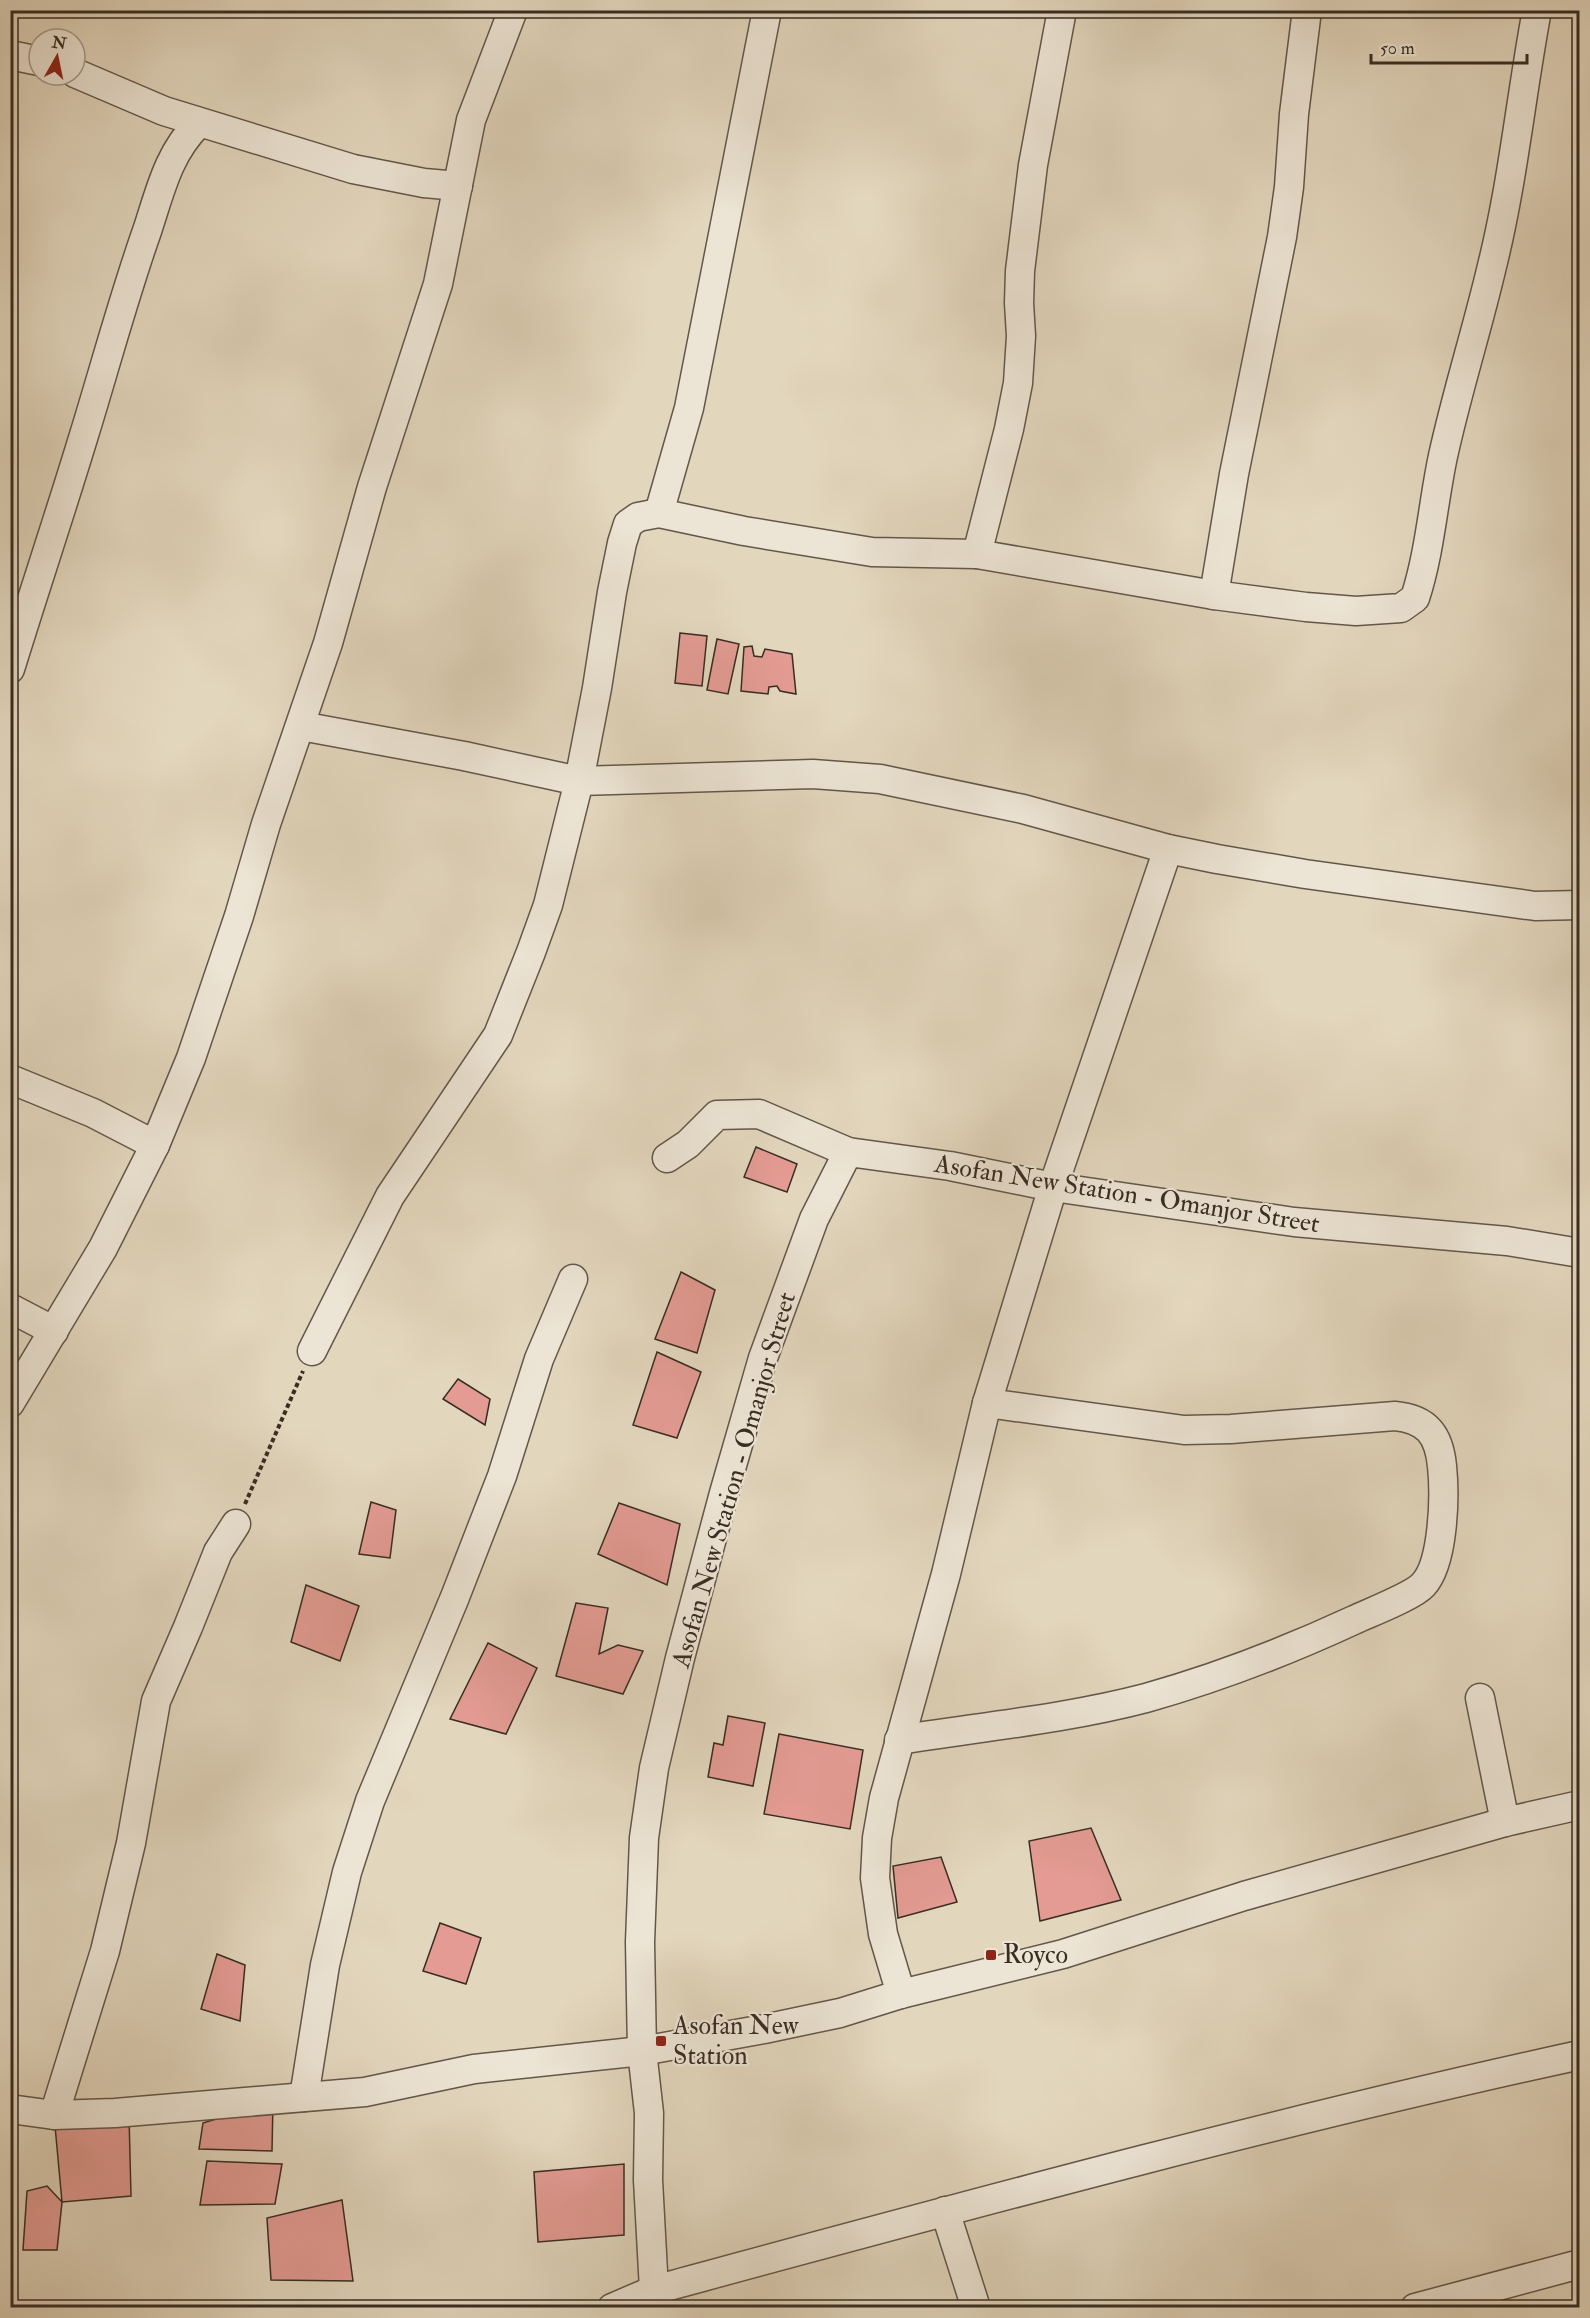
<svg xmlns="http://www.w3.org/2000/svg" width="1590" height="2318" viewBox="0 0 1590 2318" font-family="'IM FELL Double Pica',serif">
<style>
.building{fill:#e39b93;stroke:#392d23;stroke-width:1.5}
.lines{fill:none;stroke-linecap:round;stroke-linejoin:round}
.minor-casing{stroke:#63574a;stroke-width:31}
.path{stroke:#392d23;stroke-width:4;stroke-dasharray:4.5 3;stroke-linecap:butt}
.minor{stroke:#ece4d4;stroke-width:28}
.poi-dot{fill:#8f2418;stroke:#ece4d4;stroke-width:2}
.labels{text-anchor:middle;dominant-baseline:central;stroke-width:4.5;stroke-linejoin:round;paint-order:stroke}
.street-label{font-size:26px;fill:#392d23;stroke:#ece4d4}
.poi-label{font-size:26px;fill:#392d23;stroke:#ece4d4;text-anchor:start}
</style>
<rect width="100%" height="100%" fill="#e2d6bd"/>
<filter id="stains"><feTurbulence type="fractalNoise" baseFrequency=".00333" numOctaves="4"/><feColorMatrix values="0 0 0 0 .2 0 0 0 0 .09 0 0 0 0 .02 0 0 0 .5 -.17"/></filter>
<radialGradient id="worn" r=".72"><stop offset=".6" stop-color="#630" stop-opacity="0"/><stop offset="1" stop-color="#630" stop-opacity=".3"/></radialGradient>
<g class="building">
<polygon points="680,633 707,636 702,686 675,683"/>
<polygon points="717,639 739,644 728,694 707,690"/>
<polygon points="752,646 754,656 762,657 765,649 792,654 796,694 780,691 777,686 769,687 768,694 741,691 744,647"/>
<polygon points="756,1147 797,1164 787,1192 744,1177"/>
<polygon points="681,1272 715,1290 697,1353 655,1339"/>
<polygon points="657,1352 701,1372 677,1438 633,1425"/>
<polygon points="458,1379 490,1399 485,1425 443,1399"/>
<polygon points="371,1502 396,1510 390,1558 359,1554"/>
<polygon points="619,1503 680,1524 667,1585 598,1554"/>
<polygon points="306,1585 359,1606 340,1661 291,1642"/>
<polygon points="576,1603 608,1608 599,1654 618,1645 643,1651 623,1694 556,1676"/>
<polygon points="488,1643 537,1668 506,1734 450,1719"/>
<polygon points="728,1716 765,1723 753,1786 708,1777 714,1743 723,1745"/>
<polygon points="779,1734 863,1750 850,1829 764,1814"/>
<polygon points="1091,1828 1121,1900 1040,1921 1029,1841"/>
<polygon points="941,1857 957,1902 898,1918 893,1866"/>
<polygon points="440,1923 481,1938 466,1984 423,1971"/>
<polygon points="217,1954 245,1965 240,2021 201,2009"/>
<polygon points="273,2101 272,2151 199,2149 203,2123"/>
<polygon points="54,2115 129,2116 131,2196 62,2202"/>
<polygon points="207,2161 282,2164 275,2204 200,2205"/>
<polygon points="624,2164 624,2235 538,2242 534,2172"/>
<polygon points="47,2186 62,2202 57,2250 23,2250 27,2191"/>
<polygon points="342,2200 353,2281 271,2280 267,2218"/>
</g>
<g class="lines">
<g class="minor-casing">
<g id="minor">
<polyline points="10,55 39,61"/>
<polyline points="75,73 164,111 353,169 424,183 458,186"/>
<polyline points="659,513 689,408 767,10"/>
<polyline points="977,554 1009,429 1018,383 1021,336 1019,303 1020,271 1033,165 1062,10"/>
<polyline points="1214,595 1234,474 1282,237 1289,187 1294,114 1307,10"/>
<path d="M 10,669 C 34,591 60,514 84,435 C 105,367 123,299 147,231 C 160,192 168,153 199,123"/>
<polyline points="301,726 464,756 579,781 813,774 880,779 1023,809 1168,849 1217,859 1305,874 1535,906 1580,905"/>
<polyline points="10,1079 93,1113 155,1145"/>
<polyline points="667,1158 688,1144 717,1115 759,1114 848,1152"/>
<polyline points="10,1308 54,1331"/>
<path d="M 312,1351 L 390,1196 L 498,1035 L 531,952 L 548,905 L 579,781 L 597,688 L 612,592 L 622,543 L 628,524 L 638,517 L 659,513 L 744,531 L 872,552 L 977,554 L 1214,595 L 1306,607 L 1356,611 L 1401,608 L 1415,598 C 1430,552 1433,503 1443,456 C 1457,392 1477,330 1492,266 C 1513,182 1521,95 1537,10"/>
<polyline points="10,1403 103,1248 155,1145 191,1058 239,916 266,824 328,643 372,487 438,284 471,120 513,10"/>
<polyline points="1480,1698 1505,1822"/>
<path d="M 899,1740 C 980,1727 1066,1719 1146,1698 C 1217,1678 1287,1651 1354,1620 C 1369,1613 1413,1596 1423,1585 C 1444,1563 1445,1495 1442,1466 C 1439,1435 1427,1419 1395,1416 L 1231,1429 L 1184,1430 L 987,1403"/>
<polyline points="901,1994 883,1934 875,1878 877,1838 884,1798 946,1574 987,1403 1053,1187 1168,849"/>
<polyline points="304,2097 325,1965 347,1872 370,1801 455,1597 502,1476 539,1359 573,1279"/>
<polyline points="10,2109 54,2115 115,2113 365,2092 474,2069 642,2051 764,2029 840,2013 901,1994 1063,1954 1244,1896 1505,1822 1580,1805"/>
<polyline points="54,2115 105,1951 131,1843 156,1701 188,1627 218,1552 236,1524"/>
<polyline points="945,2211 976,2308"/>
<polyline points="654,2290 648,2180 649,2113 642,2051 640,1942 644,1838 654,1768 680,1658 724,1493 763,1358 814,1219 848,1152 950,1166 1053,1187 1294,1222 1507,1241 1580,1253"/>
<path d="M 612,2308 L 654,2290 C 961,2207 1268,2123 1580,2055"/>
<polyline points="1415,2308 1580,2264"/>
</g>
</g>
<polyline class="path" points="245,1504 303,1371"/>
<use href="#minor" class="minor"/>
</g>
<g class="poi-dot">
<rect x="985" y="1949" width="12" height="12" rx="3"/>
<rect x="655" y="2035" width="12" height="12" rx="3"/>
</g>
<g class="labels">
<g class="street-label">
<text transform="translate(1127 1194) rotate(9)">Asofan New Station - Omanjor Street</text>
<text transform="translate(734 1480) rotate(-74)">Asofan New Station - Omanjor Street</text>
</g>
<g class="poi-label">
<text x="1003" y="1955">Royco</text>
<text x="673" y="2026">Asofan New<tspan x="673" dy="30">Station</tspan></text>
</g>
</g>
<rect width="1590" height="2318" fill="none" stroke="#e2d6bd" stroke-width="36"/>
<rect x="12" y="12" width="1566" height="2294" fill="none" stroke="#392d23" stroke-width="3"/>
<rect x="18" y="18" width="1554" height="2282" fill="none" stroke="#392d23" stroke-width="1.5"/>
<g transform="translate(57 57) rotate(9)"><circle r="28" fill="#ece4d4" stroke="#a49b8d" stroke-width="1.5"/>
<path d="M0-4.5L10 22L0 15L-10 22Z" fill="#8f2418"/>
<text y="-9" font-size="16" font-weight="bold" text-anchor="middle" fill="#392d23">N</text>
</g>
<path d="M1371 54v9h156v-9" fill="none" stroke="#392d23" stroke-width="3"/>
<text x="1380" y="54" font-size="18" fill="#392d23" stroke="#ece4d4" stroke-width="4.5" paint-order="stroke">50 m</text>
<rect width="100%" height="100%" filter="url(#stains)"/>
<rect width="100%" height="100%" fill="url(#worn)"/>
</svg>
